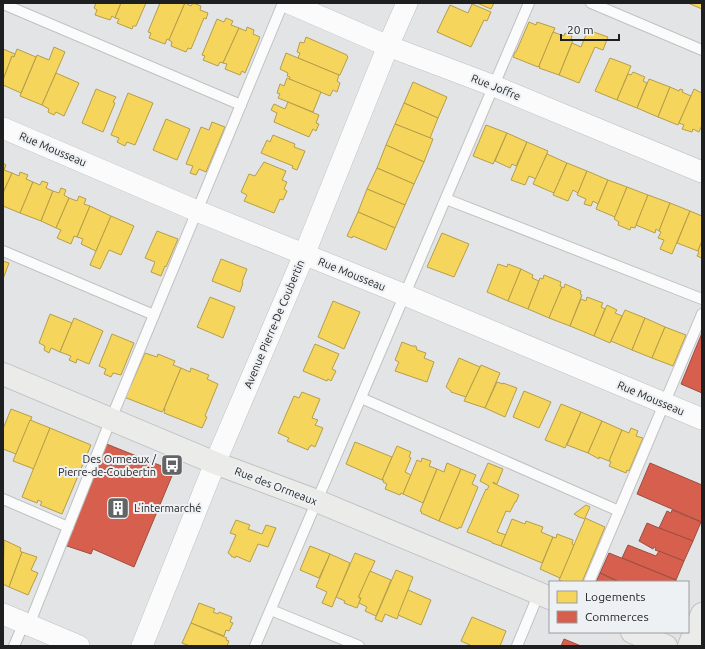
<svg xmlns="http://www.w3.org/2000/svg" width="705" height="649" viewBox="0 0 705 649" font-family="Ubuntu,sans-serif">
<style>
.homes{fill:#f6d55c;stroke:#b59e4a}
.shops{fill:#d6604d;stroke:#9f4c40}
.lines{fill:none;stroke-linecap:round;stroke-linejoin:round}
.lane-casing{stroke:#bfc1c2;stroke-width:12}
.street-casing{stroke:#bfc1c2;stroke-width:22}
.secondary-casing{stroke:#bfc1c2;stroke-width:24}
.lane{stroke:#fbfbfb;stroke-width:10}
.street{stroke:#fbfbfb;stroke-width:21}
.secondary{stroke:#ebece9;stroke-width:22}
.labels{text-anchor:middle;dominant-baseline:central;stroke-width:4;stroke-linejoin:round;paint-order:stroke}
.street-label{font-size:11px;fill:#1e1f20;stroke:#eef1f4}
.poi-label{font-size:11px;fill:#1e1f20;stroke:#eef1f4;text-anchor:end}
</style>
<rect width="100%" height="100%" fill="#e2e4e6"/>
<g class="homes">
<polygon points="96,3 121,3 115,18 112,16 110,20 95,15 97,10 94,8"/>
<polygon points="121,3 146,3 136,26 133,26 132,29 117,23 119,19 115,18"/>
<polygon points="160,3 185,3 169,40 167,39 165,44 149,38 151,33 148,32"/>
<polygon points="185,3 191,6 193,3 201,6 200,10 208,13 206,19 204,18 191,49 188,48 186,52 171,46 172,42 169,40"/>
<polygon points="477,3 494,3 491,9"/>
<polygon points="688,3 702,3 702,9"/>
<polygon points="472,4 491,12 487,21 484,20 471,47 437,32 450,5 468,13"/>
<polygon points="226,18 233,21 231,25 239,28 223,63 220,62 218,66 203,60 205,56 202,55 217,19 224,22"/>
<polygon points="529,22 536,25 537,22 555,28 539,66 538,67 513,57 515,52 516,52"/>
<polygon points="247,27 254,30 253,34 260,37 245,73 242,71 240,75 225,69 227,64 223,63 239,28 246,31"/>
<polygon points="588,30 608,37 603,50 595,47 579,83 559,75 572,43 581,47"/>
<polygon points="553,32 564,36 565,33 572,36 571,39 573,40 559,75 539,68 540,67 539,66"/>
<polygon points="306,37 347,55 347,56 348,57 340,75 339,75 298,58 300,53 297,52 300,42 304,43"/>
<polygon points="54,47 65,52 42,105 20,96 37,55 49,60"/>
<polygon points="3,49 15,54 14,57 12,56 3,80"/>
<polygon points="17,49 36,57 21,93 3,85 3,80 12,56 14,57"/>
<polygon points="286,53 339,75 337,81 340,83 337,92 333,90 330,96 289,79 290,77 287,76 288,73 280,69"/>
<polygon points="610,58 631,66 617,100 595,91"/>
<polygon points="633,72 645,77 643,81 647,83 637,108 617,100 628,74 631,75"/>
<polygon points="56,73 79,83 64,116 56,112 54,115 48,112 49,109 42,105"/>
<polygon points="287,78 321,92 313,112 278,98 280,94 277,93 280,84 284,86"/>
<polygon points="649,79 670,87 658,117 637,108"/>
<polygon points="413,82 447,97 438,118 404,103"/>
<polygon points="670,87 679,91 680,89 683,90 682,92 691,96 678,125 658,117"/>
<polygon points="96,89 116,97 113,102 115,103 103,132 82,123"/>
<polygon points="694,89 702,93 702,125 699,132 693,129 692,132 682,129 684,125 679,123"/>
<polygon points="128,93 153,103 135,145 127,142 125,146 117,142 119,138 111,135"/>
<polygon points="288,102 319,115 316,123 319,124 316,131 313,129 309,137 274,122 277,113 271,110 274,104 285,109"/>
<polygon points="404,103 438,118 430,138 395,124"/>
<polygon points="166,119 190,129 177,160 153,150"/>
<polygon points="212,122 225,127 206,172 199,169 196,175 190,173 193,166 186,164 201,127 209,130"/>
<polygon points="395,124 433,139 424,162 386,145"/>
<polygon points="486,125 507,133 493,164 473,156"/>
<polygon points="507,133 527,142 516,166 512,164 510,168 495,161"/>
<polygon points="273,135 295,144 294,147 305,151 297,170 292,168 293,166 261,153 267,140 270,142"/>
<polygon points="527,142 548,151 536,179 529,176 525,185 511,180"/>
<polygon points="386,145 424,162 414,184 377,168"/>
<polygon points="547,154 567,163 554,193 533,184"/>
<polygon points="264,162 286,171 282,180 287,182 284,189 287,191 283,200 280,199 274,213 244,201 247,195 241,192 249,174 255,176"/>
<polygon points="3,163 6,165 4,170 12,173 3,193"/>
<polygon points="567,163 587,171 578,193 573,190 568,201 553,195"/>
<polygon points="377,168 414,184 405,205 367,189"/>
<polygon points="587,171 608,180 598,204 593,201 591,206 584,204 586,199 577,195"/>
<polygon points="20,172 28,175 26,179 33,182 20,213 3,206 3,193 12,173 19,176"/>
<polygon points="608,180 627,187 615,217 596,209"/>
<polygon points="42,181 48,183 46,188 53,191 41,221 20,213 33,182 40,185"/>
<polygon points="627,187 648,195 635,228 631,227 630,230 618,225 619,222 614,219"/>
<polygon points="61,188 66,190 64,195 69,198 56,228 41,221 53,191 59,193"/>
<polygon points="367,189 405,205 395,228 358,212"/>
<polygon points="648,195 670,203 659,231 656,229 655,233 636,225"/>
<polygon points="79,196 86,199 84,204 90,206 77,237 74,236 71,244 57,238 61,230 56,228 69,198 77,201"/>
<polygon points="670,203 690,211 672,254 660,249 664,240 658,238 661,232 659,231"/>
<polygon points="90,206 111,216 96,251 81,244 83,239 77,237"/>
<polygon points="690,211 702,216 702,241 698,251 677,243"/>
<polygon points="358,212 395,228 386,250 353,236 352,238 347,236"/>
<polygon points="111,216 134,226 121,255 109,250 100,269 90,265"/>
<polygon points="157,231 178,239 166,267 165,266 161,276 151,272 155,262 145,258"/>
<polygon points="442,233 469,244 454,277 427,267"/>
<polygon points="702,241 702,258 697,256 699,252 698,251"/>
<polygon points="221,259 247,269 242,282 243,283 240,292 212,281"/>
<polygon points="3,261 9,263 3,279"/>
<polygon points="498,264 507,267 508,264 521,269 508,301 487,292"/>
<polygon points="521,269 533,275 532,278 539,281 528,309 508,301"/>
<polygon points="544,275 561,282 560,286 562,287 549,318 528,309 539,281 540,278 543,279"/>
<polygon points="565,284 581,291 580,294 582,295 570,326 549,318 562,287 564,288"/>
<polygon points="210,297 235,307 223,338 197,327"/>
<polygon points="587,297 603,303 601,307 605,309 594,336 570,326 581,299 586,301"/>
<polygon points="333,301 360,312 344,349 318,337"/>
<polygon points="607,305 617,310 615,313 622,316 610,343 594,336"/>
<polygon points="625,310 645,318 632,350 611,341"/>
<polygon points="50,314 72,323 60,352 51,348 49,353 44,350 45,346 39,343"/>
<polygon points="74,318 103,331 89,364 77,359 76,363 69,360 71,356 60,352"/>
<polygon points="645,318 665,327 652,358 632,350"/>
<polygon points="665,327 686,335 673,366 652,358"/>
<polygon points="112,334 134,343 121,375 113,373 111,377 104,374 106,369 99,366"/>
<polygon points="402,342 412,346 416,346 417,350 426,353 424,358 434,362 427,382 395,371 399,362 395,360"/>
<polygon points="315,344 339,354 332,369 336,371 331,381 328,379 327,381 303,371"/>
<polygon points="145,353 157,357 158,354 175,361 173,365 181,368 164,409 162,412 124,397 130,385 131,385"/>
<polygon points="459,358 480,367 466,397 451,392 451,391 446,387"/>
<polygon points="481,365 500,373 485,408 464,401"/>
<polygon points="181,368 190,372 191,368 209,375 207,379 218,384 205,416 207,417 202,428 164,413 165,409 164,409"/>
<polygon points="497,382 503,384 503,383 517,388 505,417 485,408"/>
<polygon points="524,391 551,402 539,428 513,417"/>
<polygon points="302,392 320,399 312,418 318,420 315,425 323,428 315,447 311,445 310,447 309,447 308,450 287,441 289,438 278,433 294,396 299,398"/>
<polygon points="561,404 581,412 565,448 545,440"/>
<polygon points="11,409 32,417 16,454 3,449 3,429"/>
<polygon points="581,412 602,421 588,453 567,445"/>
<polygon points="30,420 50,428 34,469 13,461"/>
<polygon points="602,421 622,430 609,461 599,457 599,459 588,453"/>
<polygon points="50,428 91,445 62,514 40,505 42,502 38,500 37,503 22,497"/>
<polygon points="631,428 638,431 636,436 643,438 629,471 627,470 626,473 609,466 611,462 609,461 622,430 629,433"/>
<polygon points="355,442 392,457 382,480 346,464"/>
<polygon points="397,446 411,452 409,457 411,458 405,472 411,475 403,494 401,493 400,495 385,489 387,484 383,482 384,480 382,480"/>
<polygon points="422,458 431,461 429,466 437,469 423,503 403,494 417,460 421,462"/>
<polygon points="447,463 461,469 439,521 421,513 422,512 420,511 437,469 444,472"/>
<polygon points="488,463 503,469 497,484 493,482 493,483 519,495 516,502 515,502 510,512 506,511 497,532 506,535 501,546 492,543 492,542 467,532 486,489 487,490 489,486 480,481"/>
<polygon points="461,469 476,475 472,484 478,487 461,528 459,527 458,529 439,521"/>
<polygon points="586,505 590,507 585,518 605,527 582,582 564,582 559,580 585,519 579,517 574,514"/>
<polygon points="512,519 525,524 526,521 543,527 541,532 553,537 542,563 501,546"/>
<polygon points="236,520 250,525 248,529 262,534 266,525 276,528 268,547 258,544 250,562 236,556 235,558 231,556 231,555 228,553 236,535 230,533"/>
<polygon points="557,534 573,540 572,544 574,545 560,578 540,569 553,537 556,538"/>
<polygon points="4,540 21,548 20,551 22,552 9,587 3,584"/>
<polygon points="310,546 330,554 319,578 300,570"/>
<polygon points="22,552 37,557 31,570 38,573 28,595 9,587"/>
<polygon points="355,553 375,561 359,596 359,598 361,598 357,608 344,603 345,601 336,597"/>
<polygon points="330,554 350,563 332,607 322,603 327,592 316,587"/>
<polygon points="396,570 413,577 397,619 385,614 382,622 375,619"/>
<polygon points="370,571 391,580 376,616 365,611 367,607 359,603 361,598 359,598 359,596"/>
<polygon points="408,590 431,600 421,625 398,615"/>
<polygon points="199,603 215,609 213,612 218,614 219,612 232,617 230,622 233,623 229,631 226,630 224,636 191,623"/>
<polygon points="472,617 506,631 500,646 472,646 461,641"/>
<polygon points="191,623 227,638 226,640 229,641 227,646 190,646 182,643"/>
</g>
<g class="shops">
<polygon points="702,333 702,393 681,384"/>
<polygon points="104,443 174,471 134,567 93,549 91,554 61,544"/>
<polygon points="650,463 702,485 702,522 637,494"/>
<polygon points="672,510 701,522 693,541 659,528 667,511 671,513"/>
<polygon points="647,523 659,528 693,541 684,561 655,550 656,548 654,547 653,549 639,541"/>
<polygon points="628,545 656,556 659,551 684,561 676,580 622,558"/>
<polygon points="609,553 676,580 676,582 620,582 600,573"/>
<polygon points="600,573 619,582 620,582 596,582"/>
<polygon points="564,639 581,646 561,646"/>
</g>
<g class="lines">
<g class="lane-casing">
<g id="lane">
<polyline points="591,3 702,50"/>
<polyline points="3,4 241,105"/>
<polyline points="446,199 702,299"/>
<polyline points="3,251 154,315"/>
<polyline points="361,398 619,511"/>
<polyline points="3,499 68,527"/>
<polyline points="589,582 702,314"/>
<polyline points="271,610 359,646"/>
<polyline points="29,625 111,419 283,3"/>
<polyline points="14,646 24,623"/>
<polyline points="255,646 529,3"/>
<polyline points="517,646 539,593"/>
</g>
</g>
<g class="street-casing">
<g id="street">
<polyline points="289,3 388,46 494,86 702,172"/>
<polyline points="3,128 197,211 405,295 702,419"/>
<polyline points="3,614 79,646"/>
<polyline points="142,646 215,463 304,255 388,46 407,3"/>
</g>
</g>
<g class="secondary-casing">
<g id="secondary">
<polyline points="3,374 215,463 317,501 550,598"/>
<polyline points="632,632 666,646"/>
<polyline points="689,646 702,614"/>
</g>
</g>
<use href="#lane" class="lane"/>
<use href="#street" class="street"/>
<use href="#secondary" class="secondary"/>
</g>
<defs>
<g id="bus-square" transform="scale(1.15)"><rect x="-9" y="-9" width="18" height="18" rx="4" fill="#636465" stroke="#eef1f4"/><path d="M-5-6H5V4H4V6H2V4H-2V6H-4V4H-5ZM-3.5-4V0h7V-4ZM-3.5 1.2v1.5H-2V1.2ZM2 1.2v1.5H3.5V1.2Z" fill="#fff"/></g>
<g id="building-square" transform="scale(1.15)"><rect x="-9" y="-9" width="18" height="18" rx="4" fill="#636465" stroke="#eef1f4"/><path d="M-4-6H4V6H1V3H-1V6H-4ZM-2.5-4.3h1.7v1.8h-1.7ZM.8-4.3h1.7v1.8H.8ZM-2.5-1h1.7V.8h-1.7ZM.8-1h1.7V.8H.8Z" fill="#fff"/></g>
</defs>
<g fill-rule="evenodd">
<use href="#bus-square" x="172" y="465"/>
<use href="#building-square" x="118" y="508"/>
</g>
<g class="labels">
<g class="street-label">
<text transform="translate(496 87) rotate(22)">Rue Joffre</text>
<text transform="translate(53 149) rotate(23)">Rue Mousseau</text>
<text transform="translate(352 274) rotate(22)">Rue Mousseau</text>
<text transform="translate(274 324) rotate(-67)">Avenue Pierre-De Coubertin</text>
<text transform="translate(651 398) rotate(23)">Rue Mousseau</text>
<text transform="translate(276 486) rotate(21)">Rue des Ormeaux</text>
</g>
<g class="poi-label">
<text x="156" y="459">Des Ormeaux /<tspan x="156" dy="13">Pierre-de-Coubertin</tspan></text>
<text x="134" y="508" text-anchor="start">L'intermarché</text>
</g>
</g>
<rect width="705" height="649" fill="none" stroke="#1e1f20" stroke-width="8"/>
<rect x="549" y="581" width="140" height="52" fill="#eef1f4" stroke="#9b9d9f"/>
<rect x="557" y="591" width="20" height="12" fill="#f6d55c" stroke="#9b9d9f"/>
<text x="585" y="601" font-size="12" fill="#1e1f20">Logements</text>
<rect x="557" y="611" width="20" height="12" fill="#d6604d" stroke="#9b9d9f"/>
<text x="585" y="621" font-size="12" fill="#1e1f20">Commerces</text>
<path d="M561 34v6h58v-6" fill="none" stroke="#1e1f20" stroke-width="2"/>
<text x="567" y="34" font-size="12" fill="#1e1f20" stroke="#eef1f4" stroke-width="3" paint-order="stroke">20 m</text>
</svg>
